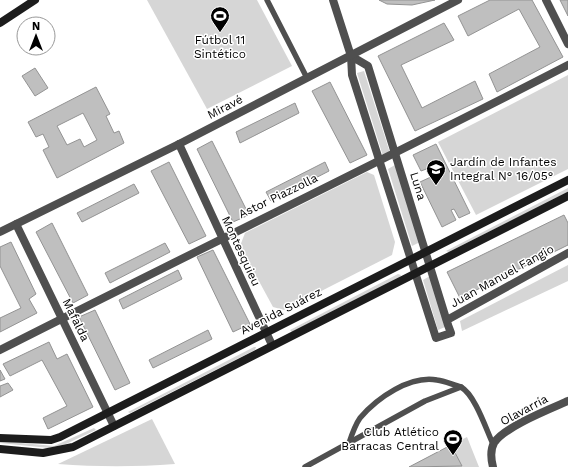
<svg xmlns="http://www.w3.org/2000/svg" width="568" height="467" viewBox="0 0 568 467" font-family="'Work Sans',sans-serif">
<style>
.green{fill:#d6d6d6}
.building{fill:#bfbfbf;stroke:#939393;fill-rule:evenodd}
.lines{fill:none;stroke-linecap:round;stroke-linejoin:round}
.lane{stroke:#4f4f4f;stroke-width:5.5}
.street{stroke:#4f4f4f;stroke-width:8}
.secondary{stroke:#1c1c1c;stroke-width:8}
.labels{text-anchor:middle;dominant-baseline:central;stroke-width:3;stroke-linejoin:round;paint-order:stroke}
.poi-label{font-size:12px;fill:#000;stroke:#fff}
.street-label{font-size:12px;fill:#000;stroke:#fff}
</style>
<rect width="100%" height="100%" fill="#fff"/>
<g class="green">
<polygon points="147,0 257,0 292,66 207,109"/>
<polygon points="364,71 390,153 383,156 357,73"/>
<polygon points="568,75 568,169 476,215 438,142"/>
<polygon points="395,165 420,242 412,246 388,169"/>
<polygon points="367,172 374,175 395,242 392,255 284,310 273,307 240,246 245,233"/>
<polygon points="568,188 568,192 449,252 446,251"/>
<polygon points="568,265 568,281 462,331 460,321"/>
<polygon points="398,274 401,275 400,277 292,332 290,330"/>
<polygon points="430,276 445,327 438,330 423,280"/>
<polygon points="254,347 256,347 255,350 130,413 128,412"/>
<path d="M 152,419 L 175,464 C 136,467 97,467 58,464 Z"/>
<polygon points="94,428 96,430 66,444 49,448 0,443 0,441 54,446"/>
<polygon points="467,437 479,467 409,467"/>
</g>
<g class="building">
<polygon points="379,0 435,0 412,5 387,4"/>
<polygon points="490,0 532,0 563,57 497,92 489,74 540,47 519,9 468,36 458,16"/>
<polygon points="560,0 568,0 568,16"/>
<polygon points="444,23 454,40 401,65 422,108 475,81 483,99 415,131 378,56"/>
<polygon points="35,68 48,88 35,96 22,76"/>
<polygon points="330,82 367,155 350,163 312,91"/>
<path d="M 96,87 L 110,114 L 106,116 L 114,133 L 119,131 L 124,143 L 57,178 L 43,150 L 49,147 L 43,134 L 36,137 L 28,122 ZM 83,113 L 97,140 L 84,147 L 80,139 L 67,145 L 57,126 Z"/>
<polygon points="295,103 299,113 240,143 236,132"/>
<polygon points="212,141 249,215 233,222 197,149"/>
<polygon points="436,144 470,213 459,218 454,209 451,210 456,220 442,227 420,182 433,176 429,168 421,171 413,155"/>
<polygon points="169,162 206,236 189,244 151,171"/>
<polygon points="325,162 329,171 271,201 266,192"/>
<polygon points="134,184 139,193 82,222 77,213"/>
<polygon points="564,215 568,223 568,245 460,298 447,272"/>
<polygon points="52,223 88,295 73,303 36,232"/>
<polygon points="11,242 36,294 29,299 37,313 0,332 0,318 21,308 0,266 0,247"/>
<polygon points="165,243 170,252 110,283 105,273"/>
<polygon points="213,250 250,324 233,332 197,257"/>
<polygon points="178,270 182,279 123,309 119,300"/>
<polygon points="95,310 130,383 115,390 79,317"/>
<polygon points="208,330 212,339 153,368 149,360"/>
<polygon points="49,342 57,359 67,354 93,407 48,429 43,418 67,406 42,360 10,376 3,364"/>
<polygon points="0,370 5,379 0,381"/>
<polygon points="8,383 13,390 0,397 0,386"/>
<polygon points="451,445 462,466 409,467"/>
</g>
<g class="lines">
<g class="lane">
<polyline points="267,0 307,78"/>
<path d="M 349,443 C 352,434 355,425 360,418 C 377,398 410,375 437,380 C 445,381 453,385 461,387"/>
<path d="M 305,467 L 425,401 L 461,387 C 475,395 486,429 493,444"/>
</g>
<g class="street">
<polyline points="333,0 351,56 352,75 436,338 451,333 448,325 368,66 351,56"/>
<polyline points="546,0 568,44"/>
<polyline points="179,144 272,345"/>
<polyline points="16,224 114,426"/>
<polyline points="0,232 179,144 458,0"/>
<polyline points="447,320 568,253"/>
<path d="M 0,350 C 189,254 380,162 568,65"/>
<path d="M 493,467 C 491,459 490,450 494,443 C 504,427 550,409 568,401"/>
</g>
<g class="secondary">
<polyline points="0,23 35,0"/>
<polyline points="0,438 51,440 60,437 568,180"/>
<polyline points="0,449 43,453 73,447 568,196"/>
</g>
</g>
<defs>
<g id="stadium-pin" transform="scale(1)"><path d="M0 17L-7.5 6A9.5 9.5 0 1 1 7.5 6Z" fill="#000" stroke="#fff"/><path d="M0-5a6.5 5 0 1 0 0 10a6.5 5 0 1 0 0-10ZM-3.5-1.8h7v3.6h-7Z" fill="#fff"/></g>
<g id="school-pin" transform="scale(1)"><path d="M0 17L-7.5 6A9.5 9.5 0 1 1 7.5 6Z" fill="#000" stroke="#fff"/><path d="M0-5L7-2L0 1L-7-2ZM-4 1L0 2.5L4 1V4Q0 6-4 4Z" fill="#fff"/></g>
</defs>
<g fill-rule="evenodd">
<use href="#stadium-pin" x="220" y="16"/>
<use href="#school-pin" x="436" y="169"/>
<use href="#stadium-pin" x="453" y="439"/>
</g>
<g class="labels">
<g class="poi-label">
<text x="220" y="40">Fútbol 11<tspan x="220" dy="14">Sintético</tspan></text>
<text x="450" y="162" text-anchor="start">Jardín de Infantes<tspan x="450" dy="14">Integral N° 16/05°</tspan></text>
<text x="439" y="432" text-anchor="end">Club Atlético<tspan x="439" dy="14">Barracas Central</tspan></text>
</g>
<g class="street-label">
<text transform="translate(225 107) rotate(-27)">Miravé</text>
<text transform="translate(418 186) rotate(73)">Luna</text>
<text transform="translate(278 196) rotate(-26)">Astor Piazzolla</text>
<text transform="translate(241 251) rotate(65)">Montesquieu</text>
<text transform="translate(502 276) rotate(-29)">Juan Manuel Fangio</text>
<text transform="translate(281 311) rotate(-27)">Avenida Suárez</text>
<text transform="translate(76 320) rotate(64)">Mafalda</text>
<text transform="translate(524 410) rotate(-28)">Olavarría</text>
</g>
</g>
<g transform="translate(36 36)"><circle r="19" fill="#ffffff" stroke="#999999"/>
<path d="M0-3L7 15L0 10L-7 15Z" fill="#000000"/>
<text y="-6" font-size="11" font-weight="bold" text-anchor="middle" fill="#000000">N</text>
</g>
</svg>
